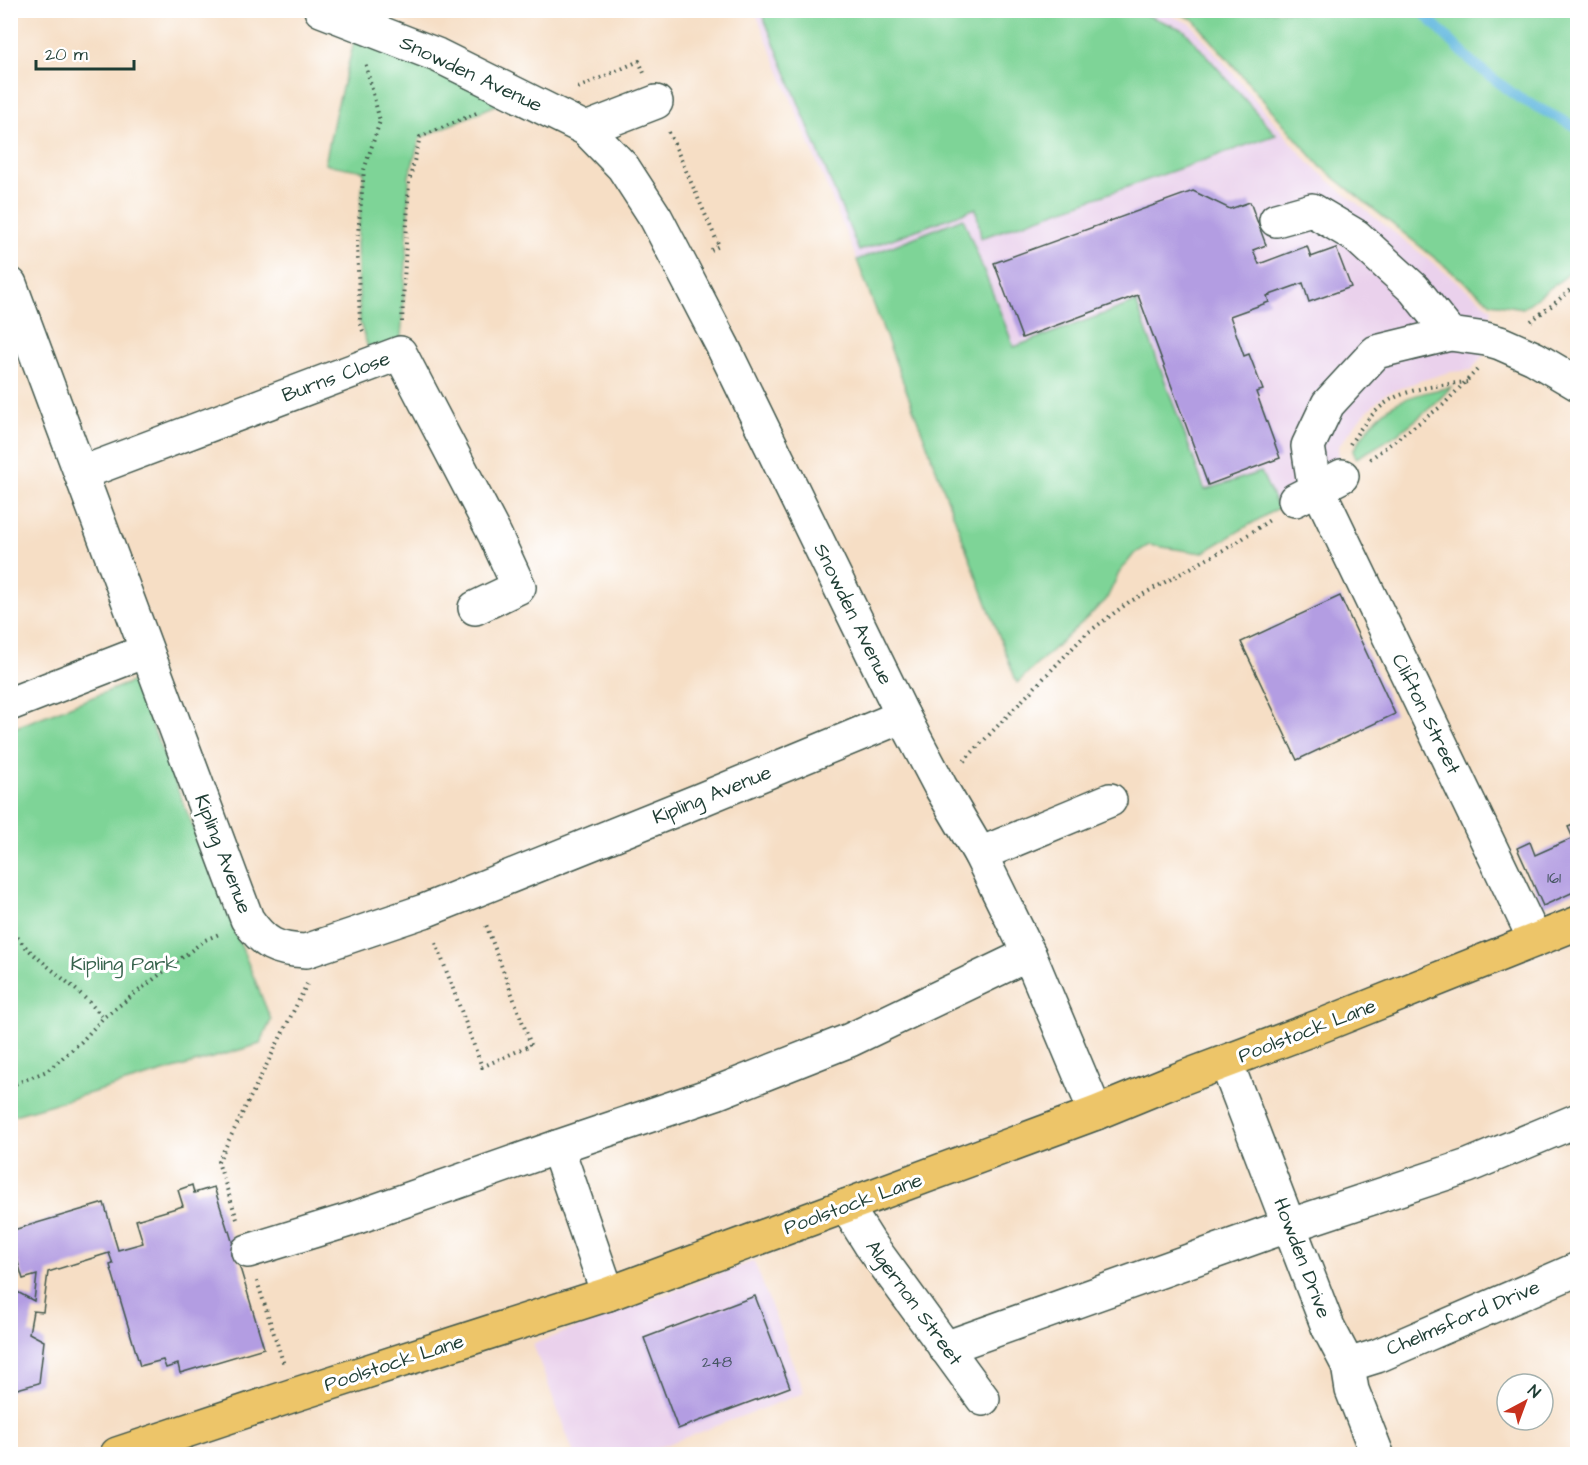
<svg xmlns="http://www.w3.org/2000/svg" width="1588" height="1465" viewBox="0 0 1588 1465" font-family="'Architects Daughter',sans-serif">
<style>
.built{fill:#ead1ec}
.green{fill:#7ed497;stroke:#4e8866;stroke-width:1.5}
.lines{fill:none;stroke-linecap:round;stroke-linejoin:round}
.stream{stroke:#62b8df;stroke-width:10}
.building{fill:#b39de2}
.minor-casing{stroke:#3f554a;stroke-width:36}
.major-casing{stroke:#3f554a;stroke-width:36}
.path{stroke:#3f554a;stroke-width:4;stroke-dasharray:1.5 4.5;stroke-linecap:butt}
.minor{stroke:#fff;stroke-width:33}
.major{stroke:#edc569;stroke-width:33}
.labels{text-anchor:middle;dominant-baseline:central;stroke-width:6;stroke-linejoin:round;paint-order:stroke}
.number-label{font-size:16px;fill:#445560}
.street-label{font-size:20px;fill:#1f3d34;stroke:#fff}
.park-label{font-size:20px;fill:#37634d;stroke:#fff}
</style>
<rect width="100%" height="100%" fill="#fff"/>
<filter id="ink" filterUnits="userSpaceOnUse"><feTurbulence type="fractalNoise" baseFrequency=".0167" numOctaves="2"/><feDisplacementMap in="SourceGraphic" scale="12" xChannelSelector="R" yChannelSelector="G"/><feConvolveMatrix kernelMatrix="1 2 1 2 8 2 1 2 1" color-interpolation-filters="sRGB"/></filter>
<filter id="wash" filterUnits="userSpaceOnUse"><feTurbulence type="fractalNoise" baseFrequency=".008" numOctaves="4" result="noise"/><feDisplacementMap in="SourceGraphic" scale="24" xChannelSelector="R" yChannelSelector="G"/><feGaussianBlur stdDeviation="1.35" result="paint"/><feColorMatrix in="noise" values="0 0 0 0 0 0 0 0 0 0 0 0 0 0 0 0 0 1.4 0 .05"/><feComposite in="paint" operator="in"/></filter>
<g filter="url(#wash)">
<rect width="100%" height="100%" fill="#f6dec5"/>
<g class="built">
<polygon points="1157,10 1191,24 1309,163 1336,187 1492,309 1484,355 1471,370 1450,372 1419,381 1385,394 1362,416 1338,447 1340,467 1313,478 1278,508 1202,553 1149,545 1134,554 1119,573 1106,600 1017,683 857,260 755,11"/>
<polygon points="754,1261 804,1393 641,1454 574,1454 533,1344"/>
</g>
<g class="green">
<polygon points="761,11 1136,11 1184,30 1276,135 981,238 976,208 859,251"/>
<polygon points="1173,11 1577,11 1577,265 1565,277 1523,308 1491,303 1321,167 1193,19"/>
<polygon points="355,23 519,95 420,138 409,176 407,249 400,353 373,363 360,323 357,244 364,171 325,164 335,115 353,46"/>
<polygon points="963,218 1014,347 1136,302 1205,490 1261,472 1278,508 1202,553 1149,545 1134,554 1119,573 1106,600 1017,683 857,260"/>
<path d="M 1451,387 C 1425,416 1391,440 1356,458 L 1353,451 C 1380,404 1400,397 1451,387 Z"/>
<polygon points="134,681 271,1020 260,1044 11,1116 11,729"/>
</g>
<g class="lines">
<polyline class="stream" points="1420,10 1473,63 1519,98 1578,128"/>
</g>
<g id="blocks">
<g class="building">
<polygon points="1193,191 1230,209 1250,202 1266,245 1253,250 1259,264 1307,246 1311,257 1336,248 1351,287 1309,302 1303,283 1267,296 1269,302 1230,316 1244,356 1249,354 1263,390 1256,392 1280,458 1208,485 1138,295 1022,338 994,263"/>
<polygon points="1340,596 1395,714 1297,760 1241,642"/>
<polygon points="1578,823 1578,890 1543,906 1517,848 1530,842 1535,855 1573,838 1568,827"/>
<polygon points="192,1185 194,1193 214,1187 228,1231 229,1231 264,1348 180,1373 178,1364 166,1368 163,1360 140,1366 110,1265 113,1264 109,1253 48,1272 43,1312 33,1311 29,1333 44,1341 39,1383 10,1391 10,1288 34,1301 37,1275 23,1279 10,1237 10,1231 104,1203 118,1250 143,1243 136,1220 183,1206 178,1190"/>
<polygon points="755,1296 790,1387 678,1429 644,1338"/>
</g>
</g>
</g>
<g filter="url(#ink)">
<use href="#blocks" fill-opacity="0" stroke="#3f554a" stroke-width="1.5"/>
<g class="lines">
<g class="minor-casing">
<g id="minor">
<polyline points="321,10 437,55 586,129 623,167 656,218 680,264 722,345 903,716 940,786 980,854 1029,954 1096,1113"/>
<polyline points="586,129 656,102"/>
<polyline points="1276,220 1312,210 1356,236 1414,289 1450,334"/>
<path d="M 10,284 L 247,919 C 264,944 276,950 306,951 L 424,911 L 700,800 L 903,716"/>
<polyline points="82,473 400,353 495,535 519,587 475,608"/>
<polyline points="1295,500 1342,476"/>
<polyline points="10,704 146,651"/>
<polyline points="980,854 1110,800"/>
<polyline points="1535,940 1313,478 1308,446 1328,404 1376,352 1450,334 1486,339 1500,343 1534,358 1578,384"/>
<polyline points="1226,1062 1328,1327 1348,1365 1352,1390 1377,1454"/>
<polyline points="557,1147 608,1294"/>
<polyline points="846,1206 870,1244 983,1399"/>
<polyline points="248,1251 349,1220 557,1147 716,1093 850,1040 1029,954"/>
<polyline points="945,1348 1270,1232 1468,1166 1578,1120"/>
<polyline points="1348,1365 1377,1356 1578,1269"/>
</g>
</g>
<g class="major-casing">
<polyline id="major" points="117,1454 294,1395 608,1294 1096,1113 1169,1083 1323,1025 1578,923"/>
</g>
<g class="path">
<polyline points="578,88 639,61 644,73"/>
<polyline points="669,132 719,246 711,250"/>
<polyline points="1531,321 1555,303 1578,283"/>
<polyline points="402,322 409,182 420,137 479,112"/>
<polyline points="363,331 360,323 357,244 364,170 380,121 365,62"/>
<path d="M 1350,444 C 1359,430 1369,416 1383,405 C 1404,388 1441,385 1467,382"/>
<polyline points="1370,459 1443,405 1477,370"/>
<polyline points="964,761 1086,634 1129,602 1236,543 1271,519"/>
<path d="M 10,928 C 16,935 22,944 29,950 C 55,974 80,989 103,1018"/>
<polyline points="436,943 482,1067 531,1045 485,922"/>
<polyline points="10,1086 47,1071 81,1042 103,1018 205,940 219,934"/>
<polyline points="237,1219 218,1162 307,984"/>
<polyline points="257,1281 284,1365"/>
</g>
<use href="#minor" class="minor"/>
<use href="#major" class="major"/>
</g>
</g>
<g class="labels">
<g class="number-label">
<text x="1554" y="878">161</text>
<text x="717" y="1362">248</text>
</g>
<g class="street-label">
<text transform="translate(471 74) rotate(25)">Snowden Avenue</text>
<text transform="translate(336 377) rotate(-20)">Burns Close</text>
<text transform="translate(853 614) rotate(64)">Snowden Avenue</text>
<text transform="translate(1426 714) rotate(64)">Clifton Street</text>
<text transform="translate(712 795) rotate(-22)">Kipling Avenue</text>
<text transform="translate(223 854) rotate(69)">Kipling Avenue</text>
<text transform="translate(1307 1031) rotate(-21)">Poolstock Lane</text>
<text transform="translate(853 1204) rotate(-20)">Poolstock Lane</text>
<text transform="translate(1302 1258) rotate(69)">Howden Drive</text>
<text transform="translate(914 1303) rotate(54)">Algernon Street</text>
<text transform="translate(1463 1318) rotate(-23)">Chelmsford Drive</text>
<text transform="translate(394 1363) rotate(-18)">Poolstock Lane</text>
</g>
<g class="park-label">
<text x="124" y="964">Kipling Park</text>
</g>
</g>
<rect width="1588" height="1465" fill="none" stroke="#fff" stroke-width="36"/>
<g transform="translate(1525 1402) rotate(41)"><circle r="28" fill="#ffffff" stroke="#a5b1ae" stroke-width="1.5"/>
<path d="M0-4.5L10 22L0 15L-10 22Z" fill="#c8321e"/>
<text y="-9" font-size="16" font-weight="bold" text-anchor="middle" fill="#1f3d34">N</text>
</g>
<path d="M36 60v9h98v-9" fill="none" stroke="#1f3d34" stroke-width="3"/>
<text x="45" y="60" font-size="18" fill="#1f3d34" stroke="#ffffff" stroke-width="4.5" paint-order="stroke">20 m</text>
</svg>
